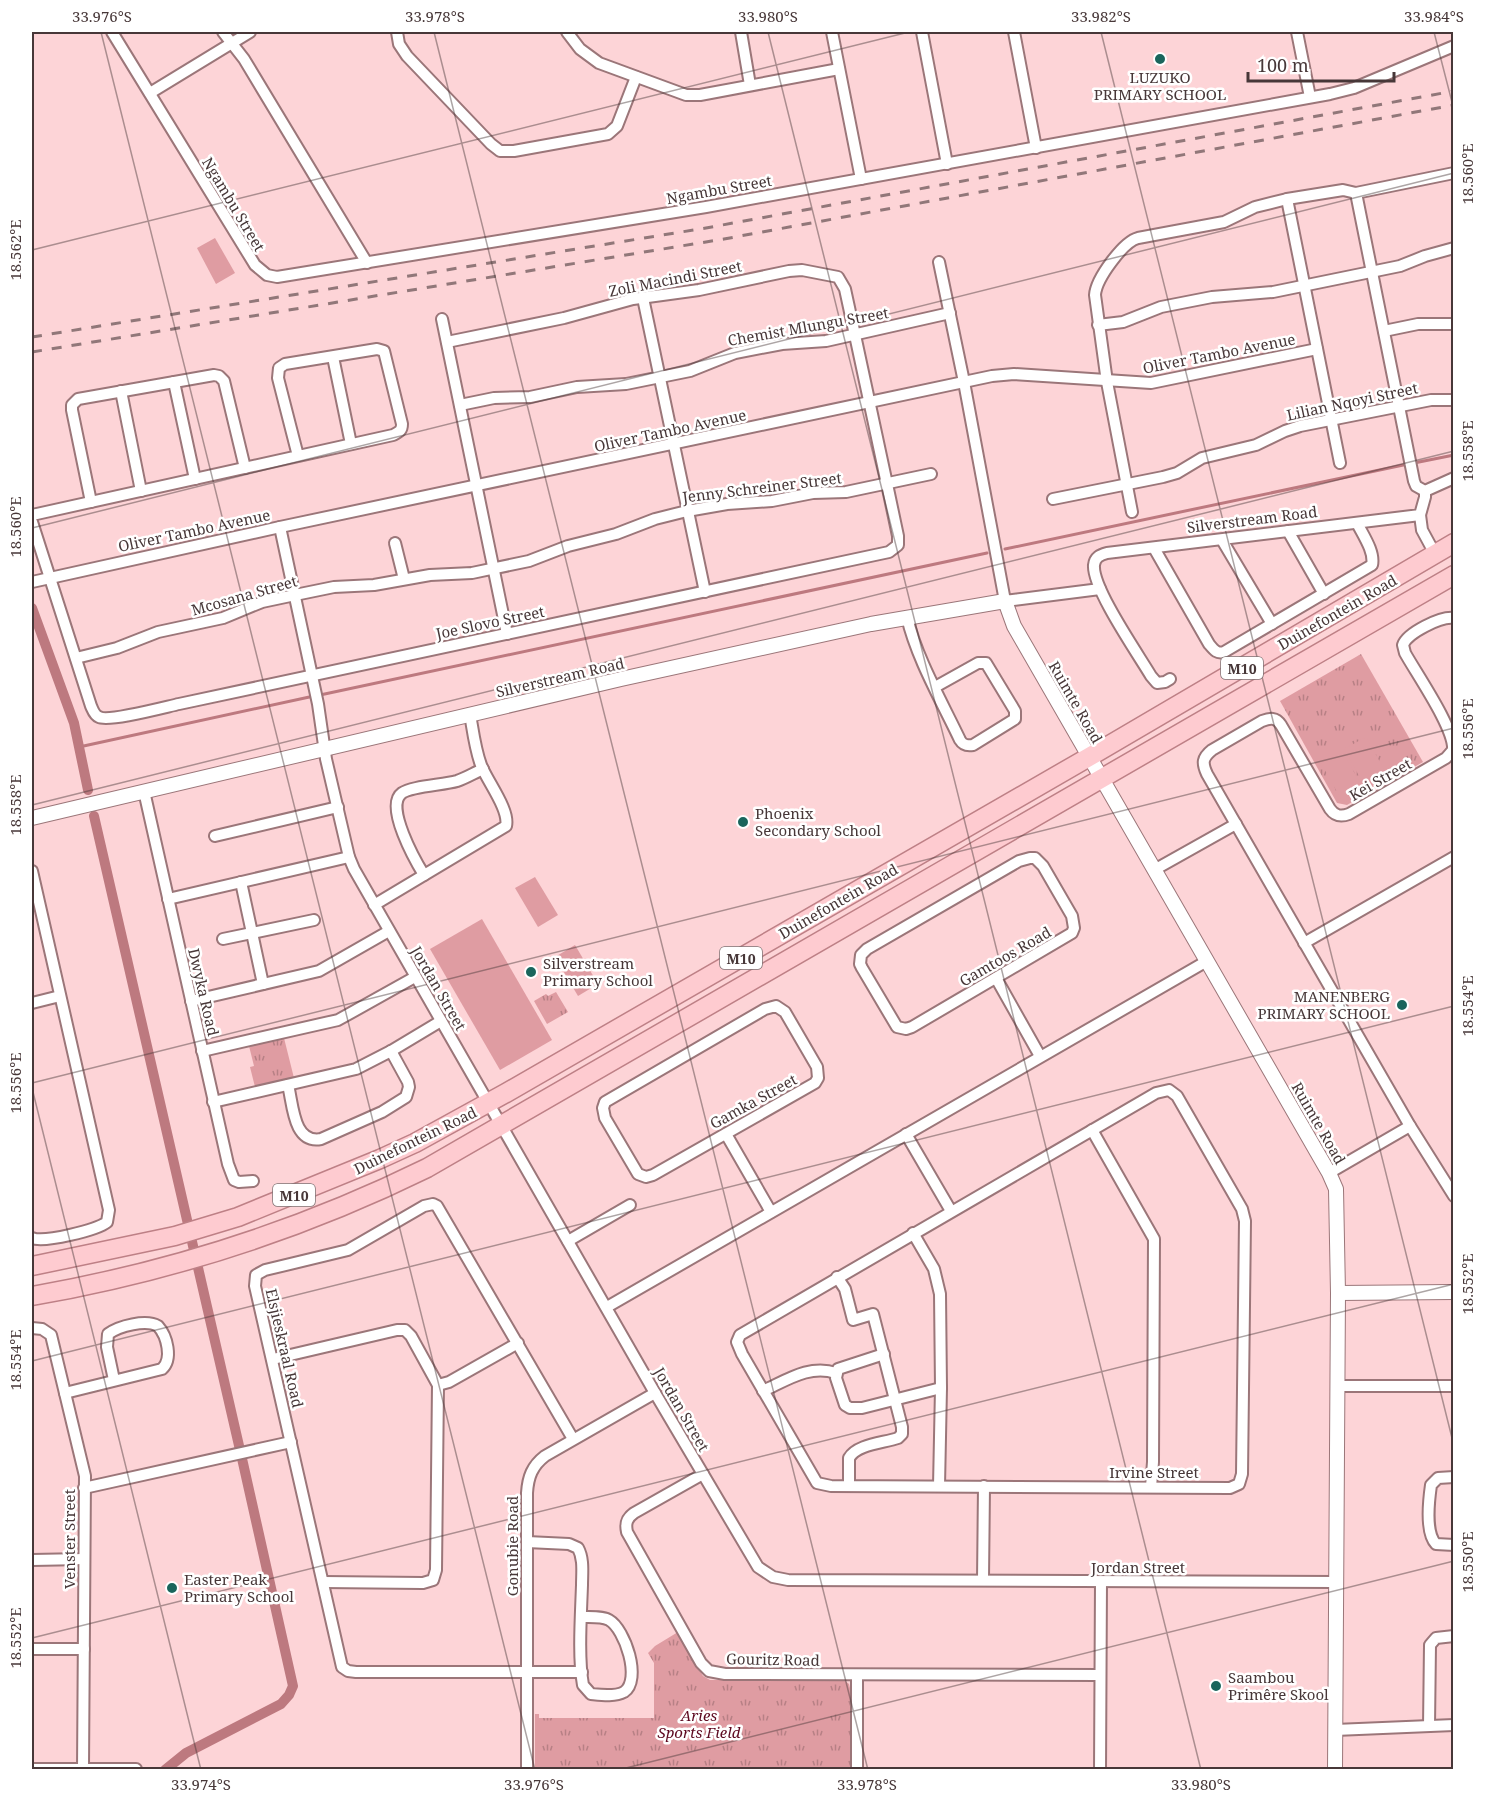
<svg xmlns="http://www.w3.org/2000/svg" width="1485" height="1801" viewBox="0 0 1485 1801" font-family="'Noto Serif',serif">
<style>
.park{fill:url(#park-tufts)}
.pitch{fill:#df9ca2}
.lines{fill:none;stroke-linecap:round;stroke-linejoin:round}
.stream{stroke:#bd797f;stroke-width:3}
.canal{stroke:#bd797f;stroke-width:10}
.minor-casing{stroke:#9b7679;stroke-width:14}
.tertiary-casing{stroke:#9b7679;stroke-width:16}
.primary-casing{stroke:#be8086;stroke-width:21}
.minor{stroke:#fff;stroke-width:10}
.tertiary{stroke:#fff;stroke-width:14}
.primary{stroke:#fecbd0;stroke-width:18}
.rail{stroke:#917779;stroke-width:3;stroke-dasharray:10 10;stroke-linecap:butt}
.ticks{fill:none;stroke:#473738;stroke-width:1.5;stroke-opacity:0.45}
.poi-dot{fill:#1a655c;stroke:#fff;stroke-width:2}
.labels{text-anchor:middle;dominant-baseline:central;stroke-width:5;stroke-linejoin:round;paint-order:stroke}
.shield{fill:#fff;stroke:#7e7374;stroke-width:1.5}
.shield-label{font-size:14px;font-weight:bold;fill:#473738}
.poi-label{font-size:15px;fill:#473738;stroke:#fff;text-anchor:start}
.street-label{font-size:15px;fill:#473738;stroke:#fff}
.park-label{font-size:15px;font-style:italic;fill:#5d081f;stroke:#fff}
.neatline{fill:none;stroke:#473738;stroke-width:2}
.ticks-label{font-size:15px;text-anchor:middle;fill:#473738}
</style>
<defs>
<pattern id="park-tufts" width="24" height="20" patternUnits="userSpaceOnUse" patternTransform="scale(1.5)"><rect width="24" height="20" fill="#df9ca2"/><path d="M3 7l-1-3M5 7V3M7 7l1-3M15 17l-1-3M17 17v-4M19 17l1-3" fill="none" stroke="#b78085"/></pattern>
</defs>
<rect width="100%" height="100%" fill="#fdd4d7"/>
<g class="park">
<polygon points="1361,654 1423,762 1347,805 1337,803 1280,701"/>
<polygon points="556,992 568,1012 547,1024 534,1001 546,994 548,996"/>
<polygon points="284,1038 294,1078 255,1087 250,1067 254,1066 249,1046"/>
<polygon points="678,1632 703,1676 710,1680 844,1680 849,1684 850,1688 850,1769 535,1770 535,1714 539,1714 539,1718 654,1718 654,1663 648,1653 655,1646"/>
</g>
<g class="pitch">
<polygon points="215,238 235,273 216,284 197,248"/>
<polygon points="1366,737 1389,778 1367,790 1344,749"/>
<polygon points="1342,751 1365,791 1343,803 1321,763"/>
<polygon points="535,877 558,915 538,927 515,888"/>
<polygon points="482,919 552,1040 500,1070 430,949"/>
<polygon points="575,945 598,984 578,996 555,957"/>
</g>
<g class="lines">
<g class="stream">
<polyline points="1414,463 1454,455"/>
<polyline points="1005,549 1408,464"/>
<polyline points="320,695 987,553"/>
<polyline points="79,747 314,696"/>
</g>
<g class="canal">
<polyline points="32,608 74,723 88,790"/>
<polyline points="94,816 243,1463 293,1686 289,1695 281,1704 186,1753 165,1770"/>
</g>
<g class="minor-casing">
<g id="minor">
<polyline points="112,32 255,265 267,275 277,277 706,207 1330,94 1354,88 1454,46"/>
<polyline points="223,32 244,59 367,263"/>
<polyline points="397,32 399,44 407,56 491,144 500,151 514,151 608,134 617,126 636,77"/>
<polyline points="567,32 580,49 599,63 686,95 700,95 839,69"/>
<polyline points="741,32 750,85"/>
<polyline points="832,32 861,179"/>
<polyline points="922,32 947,164"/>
<polyline points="1014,32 1036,148"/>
<polyline points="1297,32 1310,97"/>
<polyline points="150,93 250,32"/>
<polyline points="1356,193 1414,481 1416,486 1425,491 1454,478"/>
<polyline points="1287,199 1340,463"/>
<polyline points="939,262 964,382 1005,601 1100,589"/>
<polyline points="643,298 705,592"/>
<polyline points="442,319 507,634"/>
<polyline points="1098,325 1123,322 1161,307 1212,297 1273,292 1400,266 1425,256 1454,248"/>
<polyline points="1384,331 1418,324 1454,324"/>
<polyline points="333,357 351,444"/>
<polyline points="174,382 195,479"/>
<polyline points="121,391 141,491"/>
<polyline points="460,405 494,398 530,397 577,387 626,384 690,371 735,353 782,344 826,341 950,313"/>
<polyline points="1053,499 1163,477 1177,473 1202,458 1256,445 1285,431 1300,426 1431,400 1454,400"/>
<polyline points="91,502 72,410 72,405 78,399 214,375 219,376 224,381 245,468"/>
<path d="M 1132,512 L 1107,382 L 1095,295 C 1096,279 1123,242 1138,238 L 1224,222 L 1255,207 L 1287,199 L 1343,190 L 1356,193 L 1454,173"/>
<path d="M 32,515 L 393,435 C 399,432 402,431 402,424 L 384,351 L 377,349 L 285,364 L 279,368 L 278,378 L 298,456"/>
<polyline points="1420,515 1422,530 1435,554"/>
<path d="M 32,522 L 91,706 C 93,710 94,715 99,717 C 109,722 165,707 179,704 L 889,552 L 898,545 L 898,536 L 887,484 L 855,335 L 845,289 L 838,277 L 802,270 L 789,271 L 699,290 L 633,299 L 564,318 L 447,342"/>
<polyline points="280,527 318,704 326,759 349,857 354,869 655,1393 758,1567 773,1577 788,1580 1336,1582"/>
<polyline points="1288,531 1324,594"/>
<polyline points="1222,540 1272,624"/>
<polyline points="395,543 404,579"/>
<path d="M 1154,548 L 1209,644 C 1214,650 1217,654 1224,652 L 1372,565 C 1375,552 1363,535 1357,523"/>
<polyline points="32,582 280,527 992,376 1014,374 1151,383 1317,349"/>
<path d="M 907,617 C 916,657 942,702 960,740 C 963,745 967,746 973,745 L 1015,719 L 1015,711 L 986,663 L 978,663 L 935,687"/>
<path d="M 1454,618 C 1441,616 1407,633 1403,645 L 1405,653 C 1416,673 1455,729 1453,750 L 1446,758 L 1349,814 C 1341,817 1335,816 1330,809 L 1281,725 C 1276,717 1270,718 1262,721 L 1212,750 C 1202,758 1202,763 1207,774 L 1410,1126 L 1454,1196"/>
<polyline points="76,658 117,648 158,632 223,618 262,602 295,595 334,587 374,585 430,575 472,573 529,561 568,546 616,534 655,519 687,511 727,504 772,501 813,493 846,492 931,474"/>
<path d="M 1170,679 L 1165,682 L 1157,683 L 1151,676 C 1138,654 1092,588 1094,565 C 1095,557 1100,555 1107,553 L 1420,515 L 1425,497 L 1425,491"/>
<polyline points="144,791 228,1164 234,1180 239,1182 253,1181"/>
<polyline points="215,836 338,807"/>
<polygon points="1030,858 1035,858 1043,866 1072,916 1074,928 1072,933 912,1027 906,1029 897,1027 862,968 860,964 861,955 867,949 1019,861"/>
<polyline points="1154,870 1236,824"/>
<path d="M 32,871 L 109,1210 L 107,1222 C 97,1230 44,1243 32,1238"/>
<path d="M 424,875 C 416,862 384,806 402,793 C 412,786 444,785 457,781 C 466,778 474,773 483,769"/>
<polyline points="241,882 263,984"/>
<polyline points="168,899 349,857"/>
<path d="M 374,905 L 506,826 C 510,810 487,781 481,765 C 475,749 473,731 470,714"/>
<polyline points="223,939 314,920"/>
<polyline points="1304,943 1454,857"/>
<polyline points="996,978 1040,1056"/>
<polyline points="191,1001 319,971 389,931"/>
<polyline points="32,1003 60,996"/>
<polygon points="776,1006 785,1012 817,1067 818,1078 815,1083 653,1175 646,1177 638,1174 605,1118 603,1108 605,1102 765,1009"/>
<polyline points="202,1051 338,1020 415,977"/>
<path d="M 288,1085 C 293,1104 293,1144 321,1139 L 382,1112 L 406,1097 L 409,1087 L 408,1082 L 391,1051"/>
<polygon points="1169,1090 1177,1096 1242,1209 1245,1221 1242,1474 1239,1484 1230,1488 831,1486 817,1483 742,1354 737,1342 740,1335 1156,1093"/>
<polyline points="213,1102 356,1069 391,1051 441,1021"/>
<polyline points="1092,1130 1154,1239 1153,1462 1151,1487"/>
<polyline points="726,1134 771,1212"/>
<polyline points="906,1134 951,1211"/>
<polyline points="1329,1173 1410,1126"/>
<polyline points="913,1233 934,1269 940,1294 941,1388 939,1486"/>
<polyline points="568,1241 630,1205"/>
<path d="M 837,1277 L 845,1289 L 853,1320 L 873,1314 L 902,1427 L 902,1434 L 898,1438 C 884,1443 857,1444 849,1458 L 849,1486"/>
<polyline points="607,1307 1207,961"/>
<polyline points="32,1328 42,1329 51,1335 85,1476 83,1769"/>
<polyline points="884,1354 838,1369 836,1378 845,1405 850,1408 862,1408 941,1388"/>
<polyline points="273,1359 397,1330 405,1330 411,1336 438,1385 436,1570 433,1580 423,1583 323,1582"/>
<polyline points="438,1385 449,1382 518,1343"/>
<polyline points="1337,1386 1454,1386"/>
<path d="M 763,1391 C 787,1380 810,1364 836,1373"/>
<path d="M 65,1393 L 162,1369 C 173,1359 167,1336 158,1326 C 146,1319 119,1326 108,1334 L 107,1347 L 114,1380"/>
<polyline points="573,1439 437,1206 433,1204 424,1206 348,1250 265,1270 256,1275 255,1286 342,1667 348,1671 356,1672 582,1672"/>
<path d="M 703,1474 L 634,1513 C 627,1518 625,1523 627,1532 L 701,1663 L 709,1671 L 725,1674 L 1100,1675"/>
<path d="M 1454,1477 L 1438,1478 L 1431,1485 C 1429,1499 1425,1533 1436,1544 L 1454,1545"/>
<polyline points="84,1488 291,1442"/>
<path d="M 527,1542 L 569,1544 L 578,1548 C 584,1559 582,1573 582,1585 C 581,1615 578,1657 583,1685 L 591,1694 C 601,1695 615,1697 624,1692 C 642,1680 625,1629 609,1620 C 602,1616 590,1617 581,1617"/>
<polyline points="32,1560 84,1559"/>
<polyline points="983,1580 984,1486"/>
<polyline points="32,1649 84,1649"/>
<polyline points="857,1675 857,1770"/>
<polyline points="1429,1726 1430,1645 1436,1638 1454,1636"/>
<polyline points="1335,1730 1454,1725"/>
<polyline points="32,1769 136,1769"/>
<path d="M 527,1770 L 527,1493 C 528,1477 532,1466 545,1456 L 655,1393"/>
<polyline points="1100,1770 1101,1582"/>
</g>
</g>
<g class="tertiary-casing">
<g id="tertiary">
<polyline points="32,818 621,679 871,624 1005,601 1014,626 1329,1173 1336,1189 1338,1293 1335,1770"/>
<polyline points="1338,1293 1454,1292"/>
</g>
</g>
<g class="primary-casing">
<g id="primary">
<polyline points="32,1266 175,1236 238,1217 380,1159 415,1143 506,1093 1089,757 1454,543"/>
<path d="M 32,1296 C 170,1272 301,1230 427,1168 L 1454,575"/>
</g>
</g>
<use href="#minor" class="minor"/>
<use href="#tertiary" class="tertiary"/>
<use href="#primary" class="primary"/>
<g class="rail">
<polyline points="32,337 706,228 1454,91"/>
<polyline points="32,352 724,239 1454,105"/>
</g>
</g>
<path class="ticks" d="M 101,32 L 535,1770M 434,32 L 868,1770M 768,32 L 1201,1770M 1101,32 L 1454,1446M 1434,32 L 1454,110M 32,250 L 909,32M 32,528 L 1454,173M 32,805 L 1454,451M 32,1083 L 1454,728M 32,1088 L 201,1770M 32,1361 L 1454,1006M 32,1638 L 1454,1284M 618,1770 L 1454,1561"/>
<g class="poi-dot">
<circle cx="1160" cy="59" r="6"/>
<circle cx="743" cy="822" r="6"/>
<circle cx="531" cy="972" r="6"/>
<circle cx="1402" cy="1005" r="6"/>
<circle cx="172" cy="1588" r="6"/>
<circle cx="1216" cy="1686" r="6"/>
</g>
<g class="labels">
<g class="shield">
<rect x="1221" y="657" width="42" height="22" rx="4.5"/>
<rect x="720" y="947" width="42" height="22" rx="4.5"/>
<rect x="273" y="1184" width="42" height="22" rx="4.5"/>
</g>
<g class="shield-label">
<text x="1242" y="668">M10</text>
<text x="741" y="958">M10</text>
<text x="294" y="1195">M10</text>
</g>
<g class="poi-label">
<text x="1160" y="77" text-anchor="middle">LUZUKO<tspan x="1160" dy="17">PRIMARY SCHOOL</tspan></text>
<text x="755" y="813">Phoenix<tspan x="755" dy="17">Secondary School</tspan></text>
<text x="543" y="963">Silverstream<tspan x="543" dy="17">Primary School</tspan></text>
<text x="1390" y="996" text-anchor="end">MANENBERG<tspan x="1390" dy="17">PRIMARY SCHOOL</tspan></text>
<text x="184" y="1579">Easter Peak<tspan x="184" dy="17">Primary School</tspan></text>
<text x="1228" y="1677">Saambou<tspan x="1228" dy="17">Primêre Skool</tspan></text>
</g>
<g class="street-label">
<text transform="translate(719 189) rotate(-10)">Ngambu Street</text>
<text transform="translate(234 204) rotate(59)">Ngambu Street</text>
<text transform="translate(675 278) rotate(-11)">Zoli Macindi Street</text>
<text transform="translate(808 326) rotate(-10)">Chemist Mlungu Street</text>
<text transform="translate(1219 353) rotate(-11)">Oliver Tambo Avenue</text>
<text transform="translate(1352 401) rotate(-12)">Lilian Nqoyi Street</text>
<text transform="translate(670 430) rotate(-12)">Oliver Tambo Avenue</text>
<text transform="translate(762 487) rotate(-7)">Jenny Schreiner Street</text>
<text transform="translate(1252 519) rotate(-7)">Silverstream Road</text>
<text transform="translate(194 530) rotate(-12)">Oliver Tambo Avenue</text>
<text transform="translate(244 595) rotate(-16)">Mcosana Street</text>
<text transform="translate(1337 612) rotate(-30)">Duinefontein Road</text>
<text transform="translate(490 622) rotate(-12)">Joe Slovo Street</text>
<text transform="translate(560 677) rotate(-13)">Silverstream Road</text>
<text transform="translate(1076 702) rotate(60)">Ruimte Road</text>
<text transform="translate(1380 779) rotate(-30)">Kei Street</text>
<text transform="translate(838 901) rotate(-30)">Duinefontein Road</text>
<text transform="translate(1005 956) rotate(-30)">Gamtoos Road</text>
<text transform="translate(439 988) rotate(60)">Jordan Street</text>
<text transform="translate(204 992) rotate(77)">Dwyka Road</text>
<text transform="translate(753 1101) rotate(-29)">Gamka Street</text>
<text transform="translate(1319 1123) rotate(60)">Ruimte Road</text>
<text transform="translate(415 1140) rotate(-26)">Duinefontein Road</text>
<text transform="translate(285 1348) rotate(77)">Elsjieskraal Road</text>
<text transform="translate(682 1409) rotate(60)">Jordan Street</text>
<text x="1154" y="1472">Irvine Street</text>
<text transform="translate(69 1539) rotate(-90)">Venster Street</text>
<text transform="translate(512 1546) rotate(-90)">Gonubie Road</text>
<text x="1138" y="1567">Jordan Street</text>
<text transform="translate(773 1659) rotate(1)">Gouritz Road</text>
</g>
<g class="park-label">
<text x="699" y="1715">Aries<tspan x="699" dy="17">Sports Field</tspan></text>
</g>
</g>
<rect width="1485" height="1801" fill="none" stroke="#ffffff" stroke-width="66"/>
<path d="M1248 72v9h146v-9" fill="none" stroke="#473738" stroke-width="3"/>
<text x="1257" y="72" font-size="18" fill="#473738" stroke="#ffffff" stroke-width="4.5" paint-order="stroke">100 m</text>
<rect x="33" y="33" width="1419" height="1735" class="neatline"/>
<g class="ticks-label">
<text x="102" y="22">33.976°S</text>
<text x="435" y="22">33.978°S</text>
<text x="768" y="22">33.980°S</text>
<text x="1101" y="22">33.982°S</text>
<text x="1434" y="22">33.984°S</text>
<text transform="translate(1468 174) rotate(-90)" y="5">18.560°E</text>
<text transform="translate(16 250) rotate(-90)" y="5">18.562°E</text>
<text transform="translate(1468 451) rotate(-90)" y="5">18.558°E</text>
<text transform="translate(16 527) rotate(-90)" y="5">18.560°E</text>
<text transform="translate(1468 729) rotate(-90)" y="5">18.556°E</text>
<text transform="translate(16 805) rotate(-90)" y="5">18.558°E</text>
<text transform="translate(1468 1006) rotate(-90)" y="5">18.554°E</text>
<text transform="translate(16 1083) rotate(-90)" y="5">18.556°E</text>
<text transform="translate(1468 1284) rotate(-90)" y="5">18.552°E</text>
<text transform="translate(16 1360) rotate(-90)" y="5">18.554°E</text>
<text transform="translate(1468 1562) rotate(-90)" y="5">18.550°E</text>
<text transform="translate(16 1638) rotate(-90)" y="5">18.552°E</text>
<text x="201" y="1790">33.974°S</text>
<text x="534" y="1790">33.976°S</text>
<text x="867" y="1790">33.978°S</text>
<text x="1201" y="1790">33.980°S</text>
</g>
</svg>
